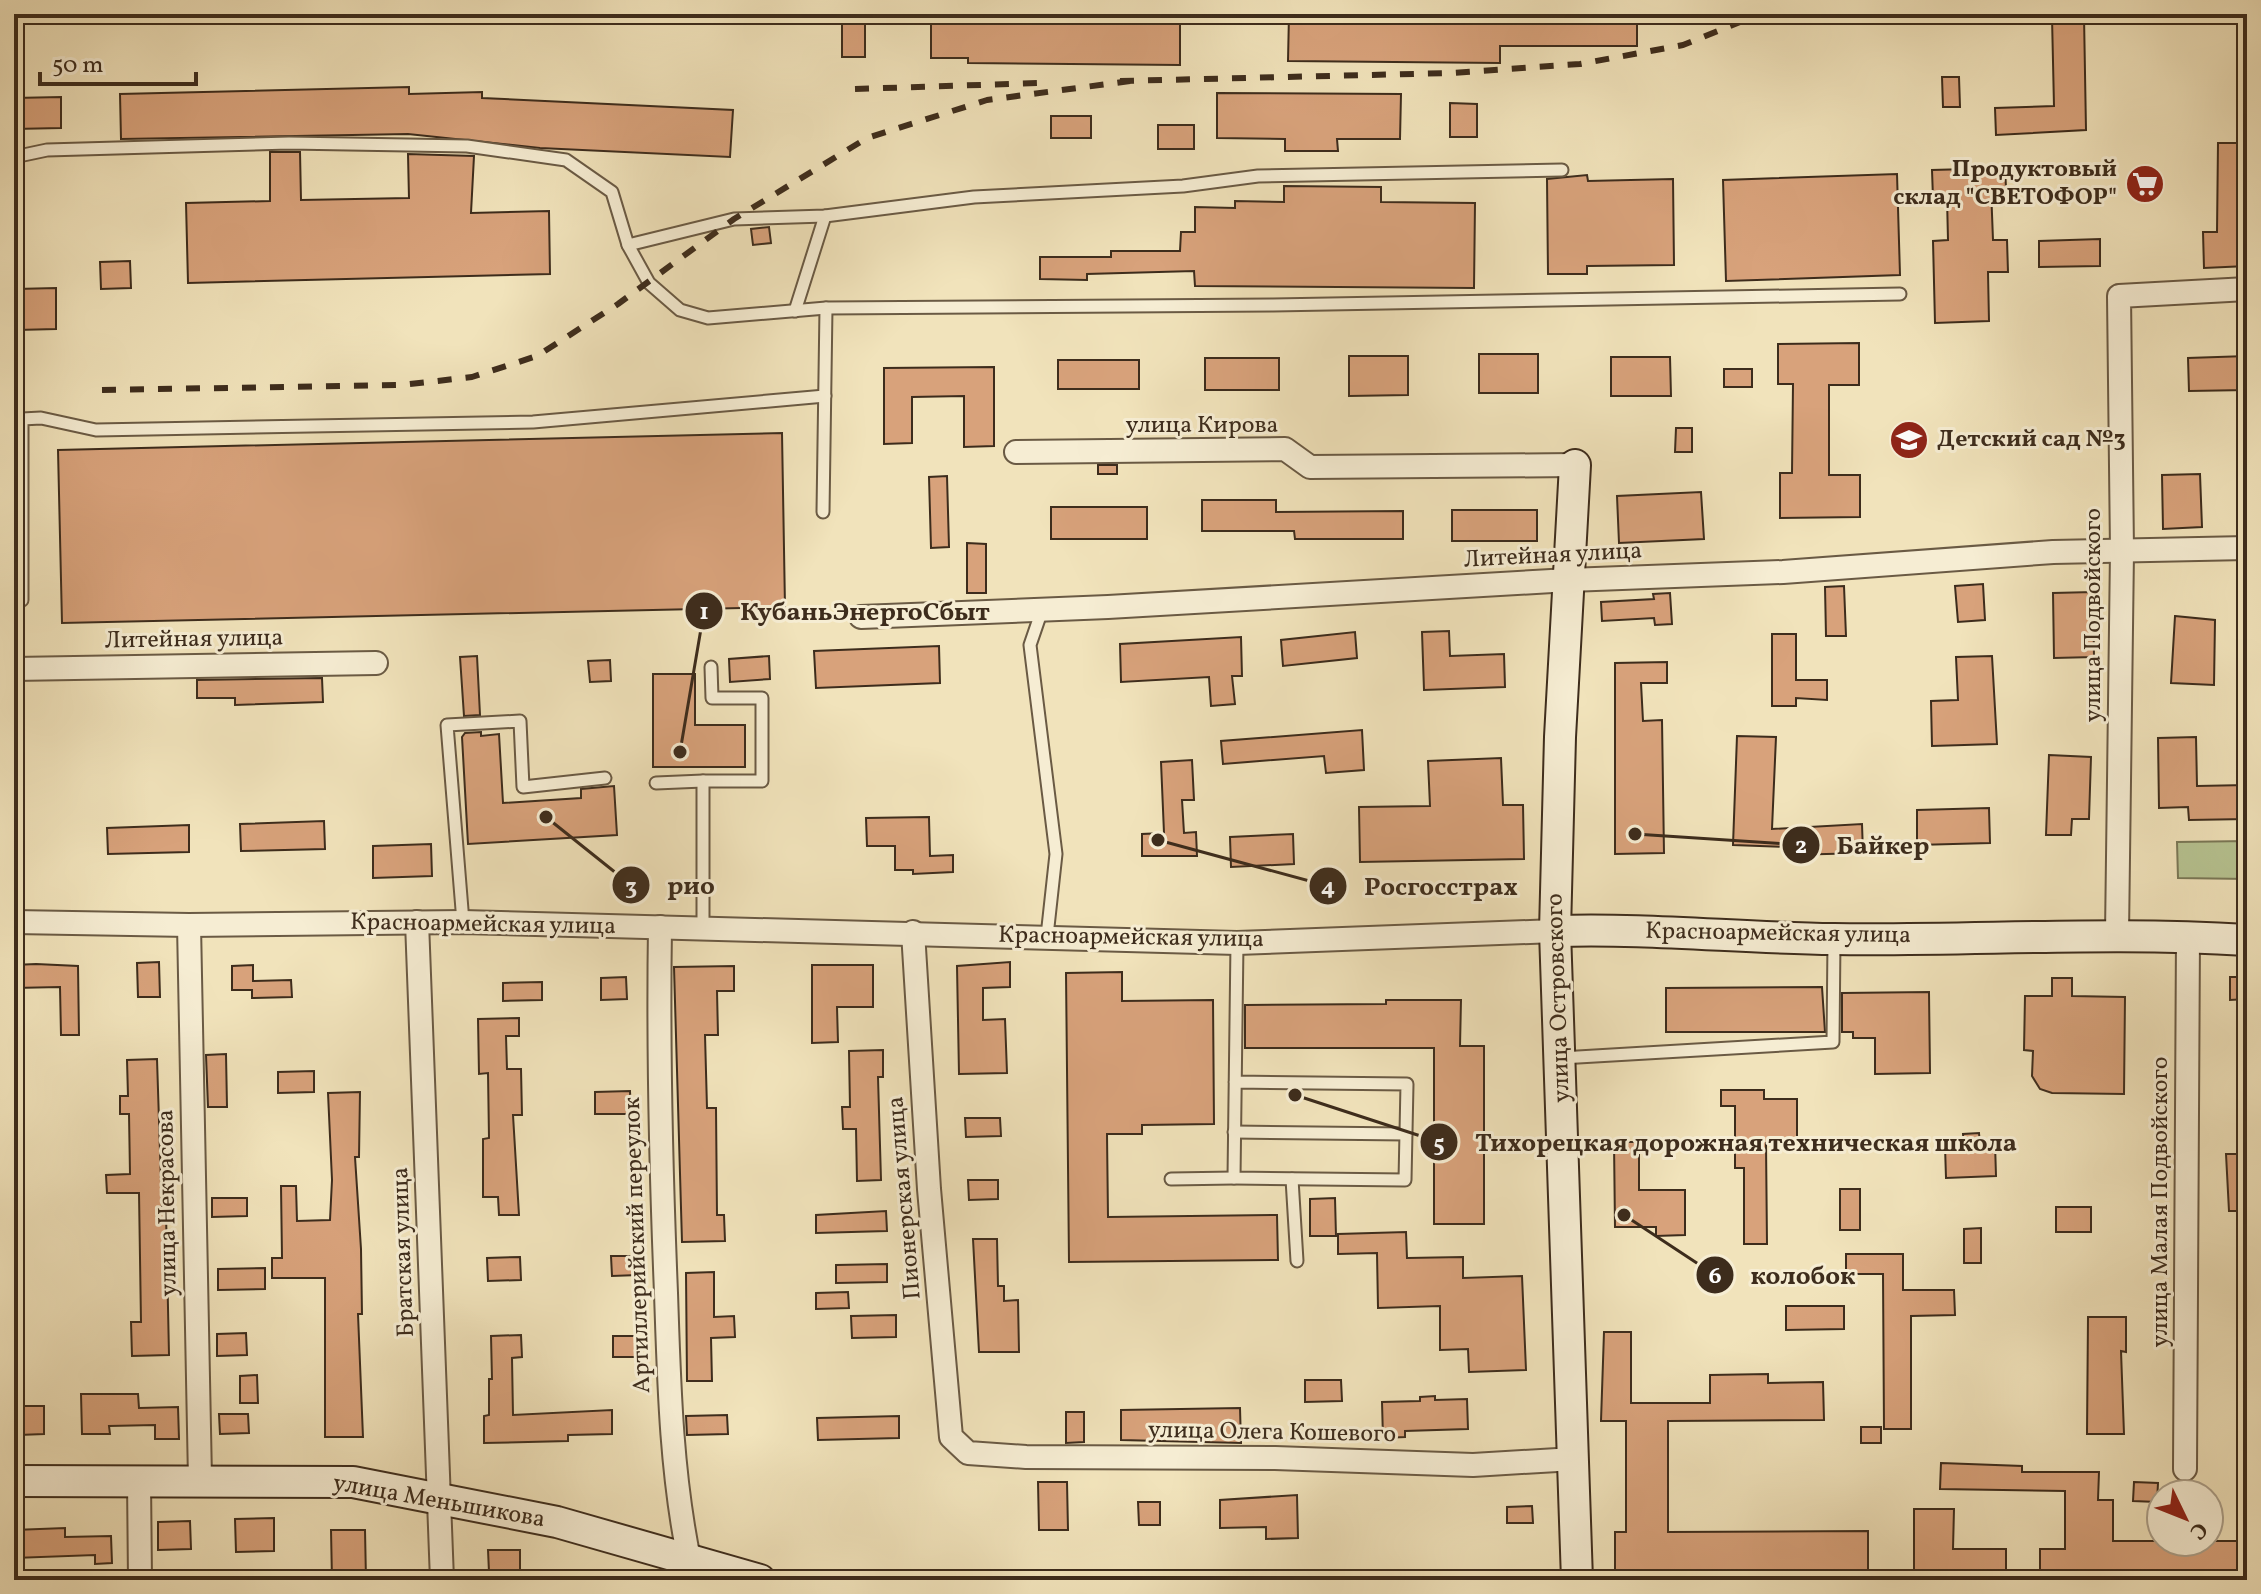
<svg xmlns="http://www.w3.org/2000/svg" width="2261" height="1594" viewBox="0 0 2261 1594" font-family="Vollkorn,serif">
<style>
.green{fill:#b7c492;stroke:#7a7857;stroke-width:2}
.building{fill:#d8a27b;stroke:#3d2c1c;stroke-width:2}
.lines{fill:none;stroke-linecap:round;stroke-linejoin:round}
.lane-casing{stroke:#6a5a44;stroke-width:15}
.street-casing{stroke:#6a5a44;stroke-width:26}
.secondary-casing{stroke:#3d2c1c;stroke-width:34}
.lane{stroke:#f6edd3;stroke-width:11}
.street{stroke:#f6edd3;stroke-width:22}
.secondary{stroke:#f6edd3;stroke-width:30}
.rail{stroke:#3d2c1c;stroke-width:6;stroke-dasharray:14 14;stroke-linecap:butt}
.labels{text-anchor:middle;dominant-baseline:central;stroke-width:6;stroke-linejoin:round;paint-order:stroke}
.poi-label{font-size:24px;font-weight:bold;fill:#3d2c1c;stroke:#f6edd3;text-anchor:end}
.street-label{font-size:24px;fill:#3d2c1c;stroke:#f6edd3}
.leader{fill:none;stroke:#3d2c1c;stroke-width:3}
.callout-dot{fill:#3d2c1c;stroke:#f6edd3;stroke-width:3}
.mark-label{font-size:24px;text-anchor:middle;font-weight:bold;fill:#fff}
.callout-label{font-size:26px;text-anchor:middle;font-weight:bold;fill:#3d2c1c;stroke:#f6edd3;stroke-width:6;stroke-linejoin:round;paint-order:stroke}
</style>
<rect width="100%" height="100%" fill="#f1e3bb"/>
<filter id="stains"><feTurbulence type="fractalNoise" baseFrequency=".0025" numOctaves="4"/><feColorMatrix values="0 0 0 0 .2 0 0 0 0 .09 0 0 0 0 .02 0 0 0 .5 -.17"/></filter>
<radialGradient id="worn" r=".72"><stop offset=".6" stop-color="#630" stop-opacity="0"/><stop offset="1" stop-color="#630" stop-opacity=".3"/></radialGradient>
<polygon class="green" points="2247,841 2247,879 2178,878 2177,842"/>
<g class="building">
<rect x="842" y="14" width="23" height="43"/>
<polygon points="931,14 1180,14 1180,65 968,63 968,58 931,58"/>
<polygon points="1289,14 1637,14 1637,46 1500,46 1500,63 1288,61"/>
<polygon points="2084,16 2086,130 1996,135 1995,108 2054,106 2052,17"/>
<polygon points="1942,77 1959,77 1960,107 1943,107"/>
<polygon points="409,87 409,94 482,92 482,98 733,110 730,157 540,148 408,134 121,139 120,94"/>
<polygon points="1217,93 1401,94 1400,139 1337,139 1338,151 1285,151 1285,139 1217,138"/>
<polygon points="61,97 61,128 14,129 14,98"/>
<polygon points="1450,103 1477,104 1477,137 1450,137"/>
<rect x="1051" y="116" width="40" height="22"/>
<rect x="1158" y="125" width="36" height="24"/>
<polygon points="2218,143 2247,143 2247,266 2204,268 2203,232 2217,232"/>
<polygon points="270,152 300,152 301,200 409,198 408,154 474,156 471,213 549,211 550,274 188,283 186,203 270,201"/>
<polygon points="2005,168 2006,188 1991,188 1993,240 2007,240 2008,272 1988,272 1989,321 1935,323 1933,241 1948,240 1947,198 1933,198 1932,170"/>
<polygon points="1897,174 1900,275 1726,281 1723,180"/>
<polygon points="1587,175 1588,181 1673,179 1674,265 1587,266 1587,274 1548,274 1547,179"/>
<polygon points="1284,186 1381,187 1381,202 1475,203 1474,288 1195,286 1194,271 1087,274 1087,280 1040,279 1040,257 1111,257 1111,251 1180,251 1181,232 1195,232 1195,207 1235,208 1235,201 1284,202"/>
<polygon points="769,227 771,243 753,245 751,229"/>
<polygon points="2100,239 2100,266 2039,267 2039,241"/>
<polygon points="130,261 131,288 101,289 100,262"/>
<polygon points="56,288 56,329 17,330 16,289"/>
<polygon points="1859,343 1859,385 1829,385 1829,475 1860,475 1860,517 1780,518 1780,473 1792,473 1793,384 1778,384 1778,344"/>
<rect x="1479" y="354" width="59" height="39"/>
<polygon points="1349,356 1408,356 1408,395 1349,396"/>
<polygon points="2247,356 2247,390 2189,391 2188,358"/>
<polygon points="1611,357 1670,357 1671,396 1611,396"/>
<rect x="1205" y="358" width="74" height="32"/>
<rect x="1058" y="360" width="81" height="29"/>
<polygon points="994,367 994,446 964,447 964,396 912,397 912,443 884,444 884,368"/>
<rect x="1724" y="369" width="28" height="18"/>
<polygon points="1676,428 1692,428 1692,452 1675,452"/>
<polygon points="782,433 785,607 62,623 58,450"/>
<rect x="1098" y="465" width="19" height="9"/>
<polygon points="2200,474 2202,527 2163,529 2162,475"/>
<polygon points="947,476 949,547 931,548 929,477"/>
<polygon points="1701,492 1704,539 1619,543 1617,496"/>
<polygon points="1202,500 1276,500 1276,512 1403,511 1403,539 1295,539 1294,531 1202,531"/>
<rect x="1051" y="507" width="96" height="32"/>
<rect x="1452" y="510" width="85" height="31"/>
<polygon points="967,543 986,544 986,593 967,593"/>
<polygon points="1983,584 1985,620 1958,622 1955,586"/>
<polygon points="1844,586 1846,636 1826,636 1825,587"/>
<polygon points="2093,592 2094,657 2054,658 2053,593"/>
<polygon points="1670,593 1672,624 1655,625 1654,618 1602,621 1601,602 1654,599 1653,594"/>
<polygon points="2175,616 2215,620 2214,685 2171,683"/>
<polygon points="1449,631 1450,656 1504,654 1505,687 1424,690 1422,632"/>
<polygon points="1355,632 1357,658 1283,666 1281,640"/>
<polygon points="1772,634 1796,634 1796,680 1827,680 1827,700 1796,698 1796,706 1772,706"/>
<polygon points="1241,637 1242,676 1232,676 1235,704 1211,706 1209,677 1121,682 1120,644"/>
<polygon points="939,646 940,683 816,688 814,651"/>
<polygon points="477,656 480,715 464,716 460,657"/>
<polygon points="769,656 770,679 730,682 729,659"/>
<polygon points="1992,656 1997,744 1932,746 1931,701 1958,700 1956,657"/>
<polygon points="610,660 611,681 590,682 588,661"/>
<polygon points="1667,662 1667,683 1641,683 1643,721 1662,720 1664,853 1615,854 1615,663"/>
<polygon points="653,674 695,674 695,725 745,725 745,767 653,767"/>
<polygon points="322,678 323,702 235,705 235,698 197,698 197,680"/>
<polygon points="1362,730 1364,770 1326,773 1324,756 1223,764 1221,741"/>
<polygon points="481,732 481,736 499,734 503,803 581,798 581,789 614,786 617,835 468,844 462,737 465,733"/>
<polygon points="1737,736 1776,737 1772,829 1862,824 1863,853 1790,855 1790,847 1733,845"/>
<polygon points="2196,737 2197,786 2247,785 2247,819 2189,820 2188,807 2159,808 2158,738"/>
<polygon points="2049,755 2091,757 2089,819 2072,819 2071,835 2046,835"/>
<polygon points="1501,758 1503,805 1523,805 1524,859 1360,862 1359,807 1430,806 1428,761"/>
<polygon points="1192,760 1194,800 1182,800 1184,833 1196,832 1197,856 1142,856 1142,834 1164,833 1161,762"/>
<polygon points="1989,808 1990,843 1917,845 1917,810"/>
<polygon points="929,817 930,856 953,855 953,872 913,874 913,870 895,870 895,846 867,846 866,818"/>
<polygon points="324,821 325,849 241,851 240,824"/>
<polygon points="189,825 189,852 108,854 107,828"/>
<polygon points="1293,834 1294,864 1231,867 1230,837"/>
<polygon points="431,844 432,876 373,878 373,846"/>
<polygon points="159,962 160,997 138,997 137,963"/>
<polygon points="1010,962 1010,987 983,988 983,1020 1005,1019 1007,1073 959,1074 957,966"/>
<polygon points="36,964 78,966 79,1035 61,1035 60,987 14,988 14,965"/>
<polygon points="253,965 253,981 291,980 292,997 252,998 252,990 232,990 232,966"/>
<polygon points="812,965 873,965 873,1007 837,1007 838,1042 812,1043"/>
<polygon points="734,966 734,991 717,991 718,1035 705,1035 707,1108 716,1108 717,1215 724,1215 725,1241 682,1242 674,967"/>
<polygon points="1122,972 1122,1001 1213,1000 1214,1124 1142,1125 1142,1134 1107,1134 1108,1217 1277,1215 1278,1260 1069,1262 1066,973"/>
<polygon points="626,977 627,999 601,1000 601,978"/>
<polygon points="2230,977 2247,977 2247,999 2230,1000"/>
<polygon points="2052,978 2072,978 2072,996 2125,997 2124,1094 2052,1093 2040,1089 2032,1076 2033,1051 2024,1050 2025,996 2052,996"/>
<polygon points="542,982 542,1000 503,1001 503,983"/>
<polygon points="1822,987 1825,1032 1666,1032 1666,988"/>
<polygon points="1929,992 1930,1073 1875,1074 1875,1038 1853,1038 1853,1032 1842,1032 1842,993"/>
<polygon points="1386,1000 1461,1000 1460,1046 1484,1046 1484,1224 1434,1224 1434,1048 1245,1048 1245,1005 1386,1004"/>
<polygon points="519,1018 519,1036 506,1036 507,1069 521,1069 522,1115 513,1115 519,1215 499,1215 498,1197 483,1197 483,1139 489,1138 488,1073 479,1074 478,1019"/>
<polygon points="883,1050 883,1077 878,1077 881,1180 857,1181 856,1129 843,1129 842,1107 850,1107 849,1051"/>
<polygon points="226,1054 227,1107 208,1107 206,1055"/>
<polygon points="157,1059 162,1213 166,1213 169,1355 132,1356 131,1322 141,1322 139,1193 107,1193 106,1175 130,1174 129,1114 120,1114 120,1096 128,1096 127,1060"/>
<polygon points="314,1071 314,1092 278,1093 278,1072"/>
<polygon points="1721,1090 1764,1090 1764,1099 1797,1099 1797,1142 1766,1143 1767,1244 1744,1244 1744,1168 1735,1168 1735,1106 1721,1106"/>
<polygon points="630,1091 631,1114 595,1114 595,1092"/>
<polygon points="360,1092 359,1157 355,1157 361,1249 362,1314 358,1314 363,1437 325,1437 325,1278 272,1278 272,1258 282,1258 281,1186 296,1186 297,1221 330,1220 332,1180 328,1093"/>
<polygon points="965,1118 1000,1118 1001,1136 966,1137"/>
<polygon points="1979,1133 1980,1144 1995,1143 1996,1176 1946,1178 1945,1146 1964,1145 1963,1134"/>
<polygon points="1614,1142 1639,1142 1639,1190 1685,1190 1685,1235 1656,1236 1656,1227 1615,1227"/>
<polygon points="2226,1154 2247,1154 2247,1211 2229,1211"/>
<polygon points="968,1180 998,1180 998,1199 969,1200"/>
<rect x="1840" y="1189" width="20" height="41"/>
<polygon points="212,1198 247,1198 247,1216 212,1217"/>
<polygon points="1335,1198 1336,1236 1310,1236 1310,1199"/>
<rect x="2056" y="1207" width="35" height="25"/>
<polygon points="886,1211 887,1231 816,1233 816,1215"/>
<polygon points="1981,1228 1981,1263 1964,1263 1964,1229"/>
<polygon points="1406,1232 1407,1258 1463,1257 1463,1278 1522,1276 1526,1370 1469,1372 1468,1349 1440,1350 1440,1306 1378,1308 1377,1253 1338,1254 1338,1234"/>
<polygon points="973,1239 997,1239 998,1286 1004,1286 1004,1301 1018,1300 1019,1352 979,1352"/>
<polygon points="1846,1254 1903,1254 1903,1290 1954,1290 1955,1315 1911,1316 1911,1429 1884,1429 1883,1274 1846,1274"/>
<polygon points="611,1256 638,1256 638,1275 612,1276"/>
<polygon points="520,1257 521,1280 488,1281 487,1258"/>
<polygon points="887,1264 887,1282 836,1283 836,1265"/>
<polygon points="265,1268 265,1289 218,1290 218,1269"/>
<polygon points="714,1272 714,1317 734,1316 735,1337 711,1338 712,1381 687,1381 686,1273"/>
<polygon points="848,1292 849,1308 816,1309 816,1293"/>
<polygon points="1786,1306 1844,1306 1844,1329 1786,1330"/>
<polygon points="896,1315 896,1337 852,1338 851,1316"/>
<polygon points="2088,1317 2126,1317 2126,1352 2121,1351 2124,1434 2087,1434"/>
<polygon points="1604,1332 1631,1332 1631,1403 1710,1403 1710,1375 1768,1374 1768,1383 1823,1382 1824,1420 1668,1421 1668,1532 1868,1531 1868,1571 1668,1572 1668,1580 1615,1580 1615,1532 1626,1532 1626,1421 1601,1421"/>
<polygon points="246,1333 247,1355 217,1356 217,1334"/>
<polygon points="521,1335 522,1357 512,1358 513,1415 612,1410 612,1434 568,1435 568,1441 484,1443 484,1416 489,1415 489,1379 492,1379 491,1336"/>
<polygon points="613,1336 635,1336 636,1357 613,1357"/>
<polygon points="257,1375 258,1403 240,1403 240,1376"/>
<polygon points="1305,1380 1341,1380 1342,1401 1305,1402"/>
<polygon points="81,1394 138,1394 139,1408 178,1407 179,1439 155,1439 155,1425 109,1426 110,1434 82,1434"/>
<polygon points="1435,1396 1435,1400 1467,1399 1468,1429 1405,1431 1405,1437 1383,1438 1382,1402 1420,1401 1420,1397"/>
<polygon points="19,1406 44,1406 44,1434 19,1435"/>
<polygon points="1240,1408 1241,1443 1121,1440 1121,1410"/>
<polygon points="1066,1412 1084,1412 1084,1442 1066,1443"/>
<polygon points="219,1414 248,1414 249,1433 220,1434"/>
<polygon points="727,1415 728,1434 687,1435 686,1416"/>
<polygon points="899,1416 899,1438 818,1440 817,1418"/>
<rect x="1861" y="1427" width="20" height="16"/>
<polygon points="1941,1463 2022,1466 2022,1472 2099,1472 2098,1500 2113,1500 2113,1541 2247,1541 2247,1578 2040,1580 2040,1549 2065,1549 2065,1491 1940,1489"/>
<polygon points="1038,1482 1067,1482 1068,1530 1039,1530"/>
<polygon points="2134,1482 2158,1483 2157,1502 2133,1501"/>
<polygon points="1297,1495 1298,1538 1266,1539 1266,1527 1220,1528 1220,1500"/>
<polygon points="1138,1502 1160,1502 1160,1525 1139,1525"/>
<polygon points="1532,1506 1533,1523 1507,1523 1507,1507"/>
<polygon points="1914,1509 1954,1509 1953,1549 2006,1549 2006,1580 1914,1580"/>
<polygon points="274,1518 274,1551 236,1552 235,1519"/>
<polygon points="190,1521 191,1549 158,1550 158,1522"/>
<polygon points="65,1528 65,1537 111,1536 112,1563 95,1564 95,1555 14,1558 14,1530"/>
<polygon points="331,1530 365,1530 366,1580 332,1580"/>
<polygon points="488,1550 520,1550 520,1572 489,1572"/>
</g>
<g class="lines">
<g class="lane-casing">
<g id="lane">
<polyline points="14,157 47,150 289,143 467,146 566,160 612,192 628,245 649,283 680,310 708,318 826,308 1273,305 1900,294"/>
<polyline points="628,245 734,219 825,216 974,197 1183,186 1258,176 1562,170"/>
<polyline points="795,311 825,216"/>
<polyline points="823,512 826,308"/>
<polyline points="14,601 22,600 22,419 41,418 96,430 533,422 825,396"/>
<polyline points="1042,610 1030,645 1056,854 1047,936"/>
<polyline points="656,783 703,781"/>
<polyline points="463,922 447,725 520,721 523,787 605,778"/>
<polyline points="703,928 703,781 762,781 762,698 712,698 711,667"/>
<polyline points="1561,1058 1833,1042 1834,940"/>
<polyline points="1235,1082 1407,1084 1405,1180 1234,1178 1237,943"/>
<polyline points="1234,1132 1406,1134"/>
<polyline points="1171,1179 1234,1178"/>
<polyline points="1292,1179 1297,1261"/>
</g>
</g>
<g class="street-casing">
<g id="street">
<polyline points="1016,452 1285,449 1310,467 1575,465"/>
<polyline points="861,617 1108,607 1569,580 1783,572 2053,552 2247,548"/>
<polyline points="14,669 376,663"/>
<polyline points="14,922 189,925 463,922 1237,943 1555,931"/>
<polyline points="417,922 442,1580"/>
<polyline points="189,925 200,1479"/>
<path d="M 660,927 C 658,1049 661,1171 666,1293 C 669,1382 671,1471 689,1559"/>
<polyline points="913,932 929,1189 951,1437 968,1453 1026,1457 1275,1458 1473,1465 1574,1459"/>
<polyline points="2117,934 2122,551 2119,296 2247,289"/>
<polyline points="2185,1469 2188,936"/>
<polyline points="139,1481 140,1580"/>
</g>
</g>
<g class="secondary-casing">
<g id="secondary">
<polyline points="1575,465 1560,737 1555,931 1577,1580"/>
<path d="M 1555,931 C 1648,928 1741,938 1834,939 C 1972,941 2109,931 2247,940"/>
<polyline points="14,1481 353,1482 557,1522 760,1580"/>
</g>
</g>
<use href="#lane" class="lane"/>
<use href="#street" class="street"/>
<use href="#secondary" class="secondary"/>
<g class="rail">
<polyline points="1120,81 1451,73 1580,64 1683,45 1760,14"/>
<polyline points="855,89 1040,83"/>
<polyline points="102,390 402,385 472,377 537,356 618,304 734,219 867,138 987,100 1130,81"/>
</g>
</g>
<defs>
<g id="supermarket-disc" transform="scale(2)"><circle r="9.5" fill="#8f2418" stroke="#f6edd3"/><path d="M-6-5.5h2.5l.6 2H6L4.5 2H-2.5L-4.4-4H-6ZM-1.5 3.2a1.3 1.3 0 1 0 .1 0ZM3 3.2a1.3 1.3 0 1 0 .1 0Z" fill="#fff"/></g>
<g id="school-disc" transform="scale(2)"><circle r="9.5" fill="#8f2418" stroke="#f6edd3"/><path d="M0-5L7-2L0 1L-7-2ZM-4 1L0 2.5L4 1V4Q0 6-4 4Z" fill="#fff"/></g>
</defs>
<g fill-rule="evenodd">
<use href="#supermarket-disc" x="2145" y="184"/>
<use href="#school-disc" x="1909" y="440"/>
</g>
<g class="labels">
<g class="poi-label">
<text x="2117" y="170">Продуктовый<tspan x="2117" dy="28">склад "СВЕТОФОР"</tspan></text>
<text x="1937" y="440" text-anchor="start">Детский сад №3</text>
</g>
<g class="street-label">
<text x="1202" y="426">улица Кирова</text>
<text transform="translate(1553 556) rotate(-3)">Литейная улица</text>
<text transform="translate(2094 615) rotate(-90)">улица Подвойского</text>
<text transform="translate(194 640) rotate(-1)">Литейная улица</text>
<text transform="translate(483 925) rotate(1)">Красноармейская улица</text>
<text transform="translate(1778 934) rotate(1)">Красноармейская улица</text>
<text transform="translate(1131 938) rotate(1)">Красноармейская улица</text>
<text transform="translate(1559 998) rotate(-92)">улица Островского</text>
<text transform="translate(905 1198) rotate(-95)">Пионерская улица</text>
<text transform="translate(2161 1202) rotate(-90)">улица Малая Подвойского</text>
<text transform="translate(168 1203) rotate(-91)">улица Некрасова</text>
<text transform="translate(638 1245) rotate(-92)">Артиллерийский переулок</text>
<text transform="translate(404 1252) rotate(-92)">Братская улица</text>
<text transform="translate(1272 1433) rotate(1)">улица Олега Кошевого</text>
<text transform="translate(439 1502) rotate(10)">улица Меньшикова</text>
</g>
</g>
<path class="leader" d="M680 752L704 611M1635 834L1801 845M546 817L631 885M1158 840L1328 886M1295 1095L1439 1142M1624 1215L1715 1275"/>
<g class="callout-dot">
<circle cx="680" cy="752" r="8"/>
<circle cx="1635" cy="834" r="8"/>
<circle cx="546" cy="817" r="8"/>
<circle cx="1158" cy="840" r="8"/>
<circle cx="1295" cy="1095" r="8"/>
<circle cx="1624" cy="1215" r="8"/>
<circle cx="704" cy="611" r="20"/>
<circle cx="1801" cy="845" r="20"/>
<circle cx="631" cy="885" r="20"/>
<circle cx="1328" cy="886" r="20"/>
<circle cx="1439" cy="1142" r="20"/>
<circle cx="1715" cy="1275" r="20"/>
</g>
<g class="mark-label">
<text x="704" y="619">1</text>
<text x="1801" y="853">2</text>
<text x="631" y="894">3</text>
<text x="1328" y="894">4</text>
<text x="1439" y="1151">5</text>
<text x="1715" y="1283">6</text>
</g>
<g class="callout-label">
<text x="865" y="620">КубаньЭнергоСбыт</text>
<text x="1883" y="854">Байкер</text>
<text x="691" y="894">рио</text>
<text x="1441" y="895">Росгосстрах</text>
<text x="1746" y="1151">Тихорецкая дорожная техническая школа</text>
<text x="1803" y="1284">колобок</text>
</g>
<rect width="2261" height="1594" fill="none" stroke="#f1e3bb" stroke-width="48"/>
<rect x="16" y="16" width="2229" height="1562" fill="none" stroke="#3d2c1c" stroke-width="4"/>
<rect x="24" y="24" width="2213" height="1546" fill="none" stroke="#3d2c1c" stroke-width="2"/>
<g transform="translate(2185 1518) rotate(133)"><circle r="38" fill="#f6edd3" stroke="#aca08a" stroke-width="2"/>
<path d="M0-6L14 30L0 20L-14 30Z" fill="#8f2418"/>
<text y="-12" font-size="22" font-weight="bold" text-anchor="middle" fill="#3d2c1c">С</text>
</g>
<path d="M40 72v12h156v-12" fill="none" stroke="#3d2c1c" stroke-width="4"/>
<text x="52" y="72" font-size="24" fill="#3d2c1c" stroke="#f6edd3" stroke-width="6" paint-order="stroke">50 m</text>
<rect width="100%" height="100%" filter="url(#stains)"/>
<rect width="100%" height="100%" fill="url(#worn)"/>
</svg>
